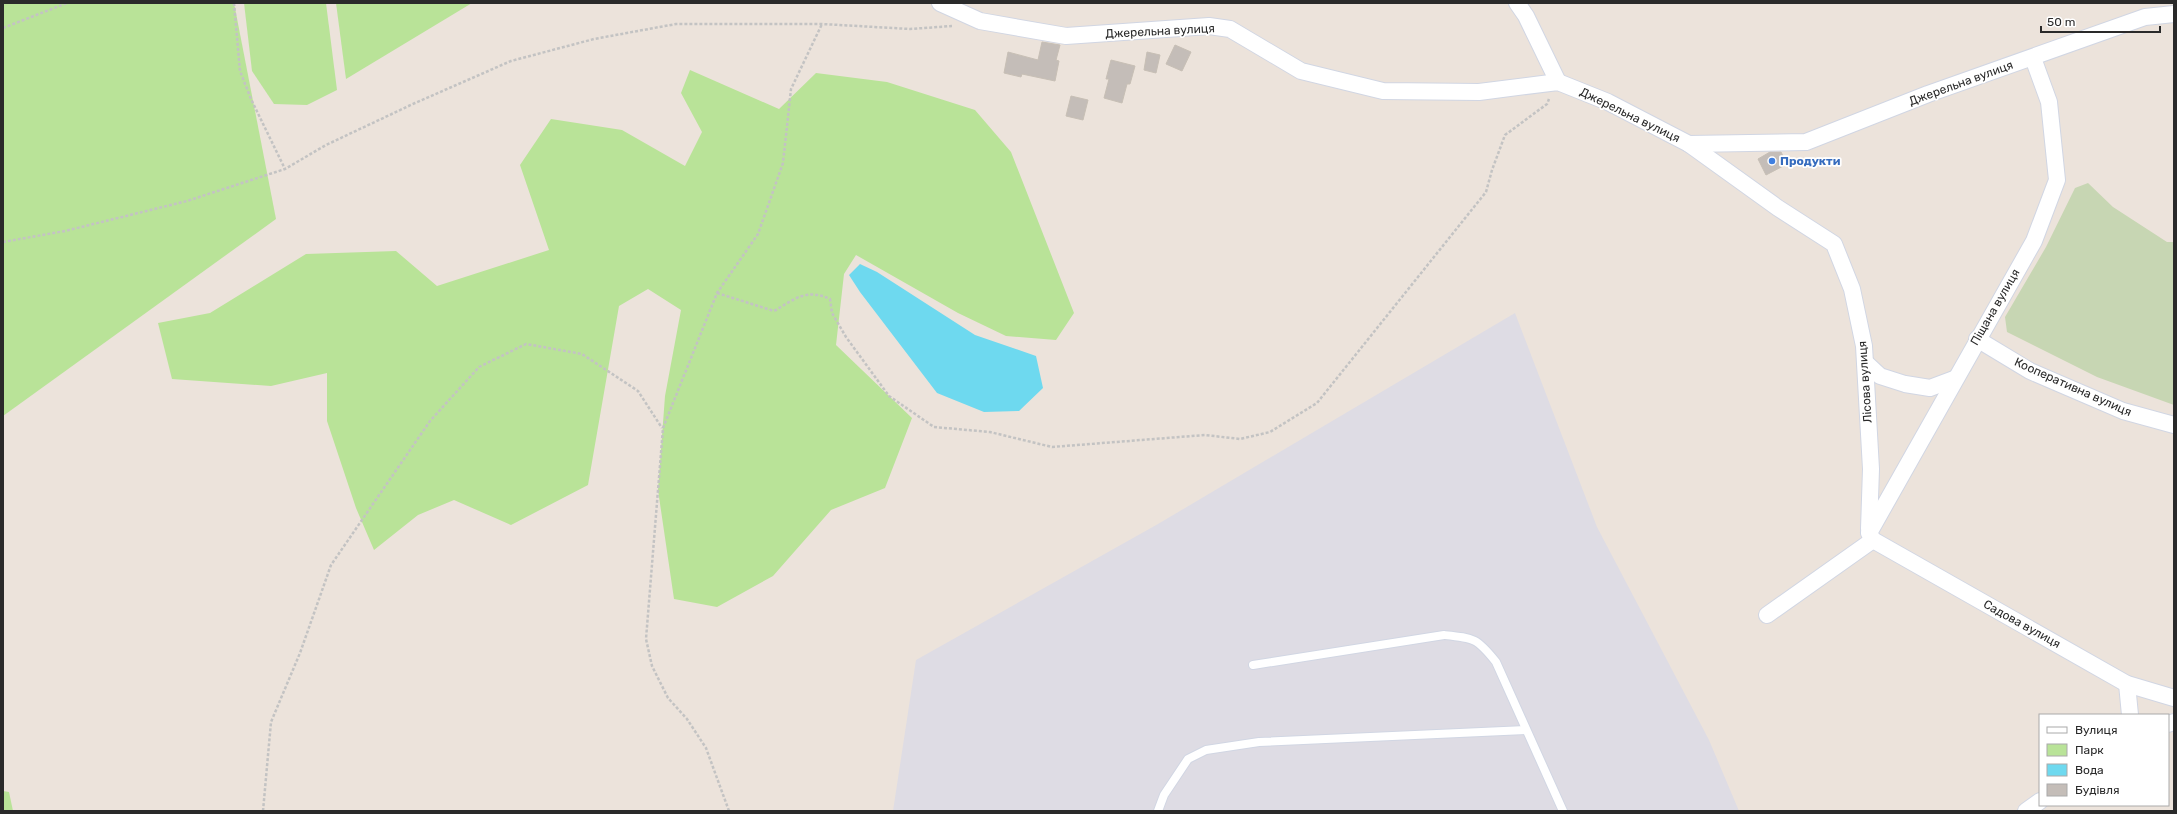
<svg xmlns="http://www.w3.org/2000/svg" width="2177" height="814" viewBox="0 0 2177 814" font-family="Rubik,sans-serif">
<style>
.industrial{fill:#dedce4}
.green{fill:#b9e398}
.cemetery{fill:#c7d6b3}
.water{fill:#6ed9ef}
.building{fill:#c4bdb8;stroke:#c7bfb5}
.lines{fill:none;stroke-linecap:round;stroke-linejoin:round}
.service-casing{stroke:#d1d6e3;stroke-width:10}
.minor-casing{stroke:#d1d6e3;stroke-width:18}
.path{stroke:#c3c3c3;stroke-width:2.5;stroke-dasharray:3 2;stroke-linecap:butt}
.service{stroke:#fff;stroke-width:8}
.minor{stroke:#fff;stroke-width:16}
.shop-dot{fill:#3f7fe0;stroke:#fff;stroke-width:1.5}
.labels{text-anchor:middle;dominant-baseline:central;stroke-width:3.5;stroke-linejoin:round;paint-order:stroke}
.street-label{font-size:12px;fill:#2a2a2a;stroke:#fff}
.shop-label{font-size:12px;font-weight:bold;fill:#366cbe;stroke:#fff;text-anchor:start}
</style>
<rect width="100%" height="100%" fill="#ece3db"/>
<polygon class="industrial" points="1515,313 1597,527 1709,740 1739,811 893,811 916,660 1158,524"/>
<g class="green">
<polygon points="3,3 234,3 276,219 3,416"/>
<polygon points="244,3 326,3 337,90 307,105 274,104 252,71"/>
<polygon points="336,3 472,3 346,79"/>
<polygon points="690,70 779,109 816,73 887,82 975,110 1011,152 1074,313 1056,340 1006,336 958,313 856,255 844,274 836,345 912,418 885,488 831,510 773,576 717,607 674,599 658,490 665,396 681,310 648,289 619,306 588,485 511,525 454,500 418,515 374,550 356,508 327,421 327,373 271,386 172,379 158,323 210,313 306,254 396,251 437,286 549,250 520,165 551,119 622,130 685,166 702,132 681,93"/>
<polygon points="3,791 9,792 13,811 3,811"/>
</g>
<polygon class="cemetery" points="2088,183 2113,207 2167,242 2174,242 2174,405 2097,377 2007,332 2005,317 2046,247 2075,188"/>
<polygon class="water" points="860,264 877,272 975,335 1036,356 1043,388 1019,411 984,412 937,393 860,292 849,275"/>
<g class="building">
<polygon points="1042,42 1060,45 1056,60 1059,61 1055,81 1022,74 1021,77 1004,73 1008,52 1038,60"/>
<polygon points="1175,45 1191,52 1182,71 1166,64"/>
<polygon points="1147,52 1160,55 1156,73 1144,70"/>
<polygon points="1111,60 1135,66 1130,84 1127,84 1122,103 1104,98 1109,79 1106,79"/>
<polygon points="1071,96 1088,100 1083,120 1066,116"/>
<polygon points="1770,152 1781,152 1787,164 1766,175 1758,159"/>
</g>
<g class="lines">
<g class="service-casing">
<g id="service">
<path d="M 1253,665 L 1444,635 C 1474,638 1477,638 1496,662 L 1563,811"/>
<polyline points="1158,811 1164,795 1188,759 1206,750 1259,742 1526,730"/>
</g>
</g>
<g class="minor-casing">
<g id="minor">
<polyline points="940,3 980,21 1066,36 1209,26 1230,29 1301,71 1383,91 1479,92 1558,82 1608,102 1689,144 1806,142 1928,94 2145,17 2174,14"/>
<polyline points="1517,3 1526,16 1558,82"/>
<polyline points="1689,144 1778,208 1834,244 1852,289 1864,346 1871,469 1869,529"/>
<polyline points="1977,339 2030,371 2123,411 2174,425"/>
<polyline points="1865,362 1880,376 1905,384 1930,388 1954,379"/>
<polyline points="1873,540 1869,533 2034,241 2057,180 2049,102 2033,58"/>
<polyline points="1873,540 2127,684 2174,698"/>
<polyline points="1767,615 1873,540"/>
<polyline points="2127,684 2130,715"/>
<polyline points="2168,724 2174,722"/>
<polyline points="2026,811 2040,801"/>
</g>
</g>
<g class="path">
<polyline points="234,3 240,71 251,99 285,169"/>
<polyline points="3,28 67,3"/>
<polyline points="3,242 65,231 187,201 285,169 326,145 415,103 511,61 594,39 676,24 822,24 910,29 952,26"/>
<path d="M 717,293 L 774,311 C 795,299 806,288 830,299 L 832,313 L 846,337 L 889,396 L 934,427 L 990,432 L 1052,447 L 1205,435 L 1240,439 L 1270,432 L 1317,403 L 1486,192 L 1492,170 L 1505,135 L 1547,104 L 1549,99"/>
<polyline points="263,811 271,722 300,653 331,565 430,421 479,367 526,344 582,354 638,391 662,428"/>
<polyline points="729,811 706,748 687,719 668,698 652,666 646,639 663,428 717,293 758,234 783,163 791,89 822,24"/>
</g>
<use href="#service" class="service"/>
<use href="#minor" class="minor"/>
</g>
<circle class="shop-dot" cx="1772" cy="161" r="4"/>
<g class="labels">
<g class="street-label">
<text transform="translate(1160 31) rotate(-3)">Джерельна вулиця</text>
<text transform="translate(1961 83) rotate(-20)">Джерельна вулиця</text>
<text transform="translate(1630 115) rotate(26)">Джерельна вулиця</text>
<text transform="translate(1995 307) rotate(-60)">Піщана вулиця</text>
<text transform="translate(1865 382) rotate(-94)">Лісова вулиця</text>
<text transform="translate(2073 387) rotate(24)">Кооперативна вулиця</text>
<text transform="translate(2022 624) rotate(29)">Садова вулиця</text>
</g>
<g class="shop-label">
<text x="1780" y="161">Продукти</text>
</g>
</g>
<rect width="2177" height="814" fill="none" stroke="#2a2a2a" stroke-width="8"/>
<rect x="2039" y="714" width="130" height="92" fill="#ffffff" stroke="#aaaaaa"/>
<rect x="2047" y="727" width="20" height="6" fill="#ffffff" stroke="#aaaaaa"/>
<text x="2075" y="734" font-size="12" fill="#2a2a2a">Вулиця</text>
<rect x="2047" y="744" width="20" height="12" fill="#b9e398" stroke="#aaaaaa"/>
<text x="2075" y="754" font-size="12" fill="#2a2a2a">Парк</text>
<rect x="2047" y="764" width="20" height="12" fill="#6ed9ef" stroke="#aaaaaa"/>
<text x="2075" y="774" font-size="12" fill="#2a2a2a">Вода</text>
<rect x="2047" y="784" width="20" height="12" fill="#c4bdb8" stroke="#aaaaaa"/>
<text x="2075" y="794" font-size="12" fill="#2a2a2a">Будівля</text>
<path d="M2041 26v6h119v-6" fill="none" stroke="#2a2a2a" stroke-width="2"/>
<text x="2047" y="26" font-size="12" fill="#2a2a2a" stroke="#ffffff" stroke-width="3" paint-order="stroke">50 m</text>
</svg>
